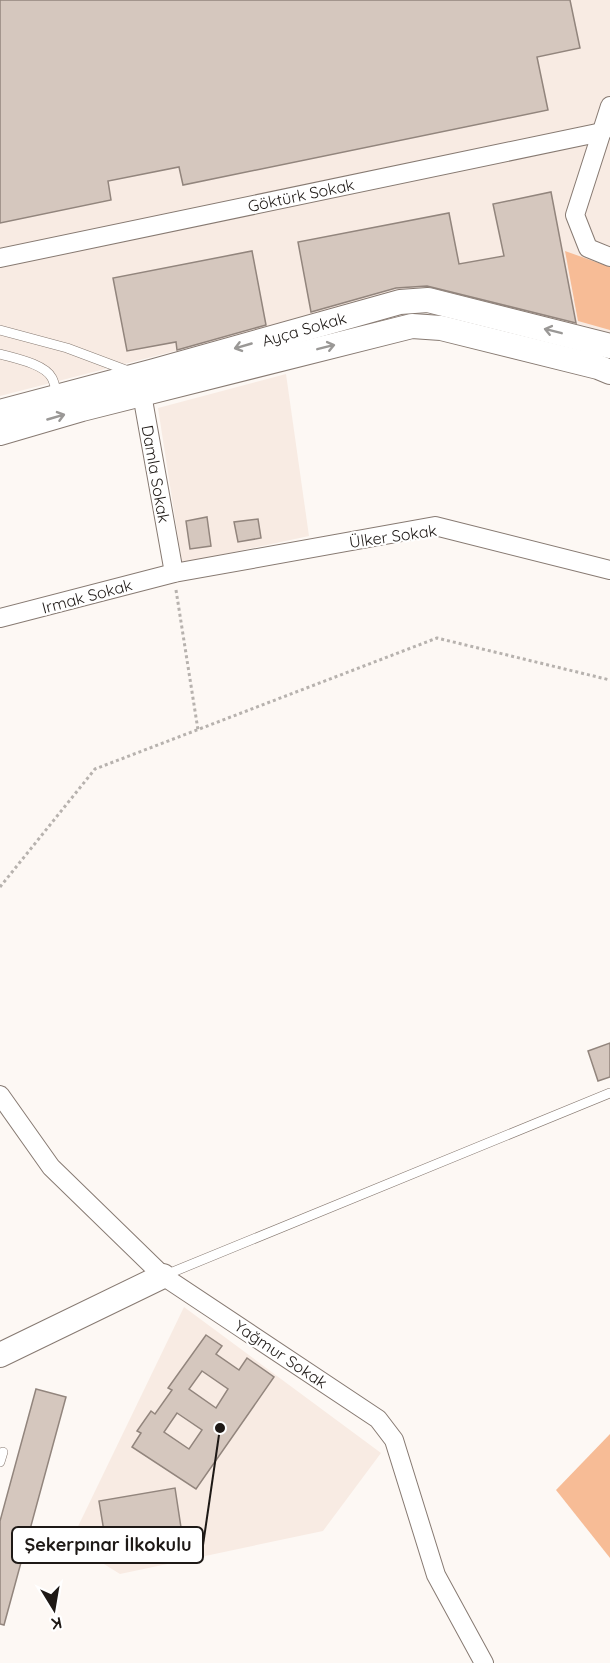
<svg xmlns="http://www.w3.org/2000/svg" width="610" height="1663" viewBox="0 0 610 1663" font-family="Quicksand,sans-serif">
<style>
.built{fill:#f8ebe3}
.forest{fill:#f7bc96}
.building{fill:#d5c7be;stroke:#92857d;stroke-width:1.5;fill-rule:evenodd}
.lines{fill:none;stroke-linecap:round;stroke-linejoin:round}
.lane-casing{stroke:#877a72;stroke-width:10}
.street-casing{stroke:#877a72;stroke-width:20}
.secondary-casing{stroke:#877a72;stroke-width:26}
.path{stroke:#b7b2ae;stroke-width:3;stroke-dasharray:3 3;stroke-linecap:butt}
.lane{stroke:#fff;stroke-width:9}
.street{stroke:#fff;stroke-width:18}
.secondary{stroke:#fff;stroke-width:24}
.oneway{stroke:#9a9896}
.labels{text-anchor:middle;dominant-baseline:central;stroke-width:4.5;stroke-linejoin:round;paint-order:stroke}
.street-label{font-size:16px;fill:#1e1916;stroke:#fff}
.leader{fill:none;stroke:#1e1916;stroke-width:2}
.callout-dot{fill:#1e1916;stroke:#fff;stroke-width:2}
.callout{fill:#fff;stroke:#1e1916;stroke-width:2}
.callout-label{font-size:18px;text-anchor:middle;font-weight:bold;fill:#1e1916}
</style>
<rect width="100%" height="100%" fill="#fdf8f4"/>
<g class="built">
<polygon points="0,0 610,0 610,333 586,326 413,290 0,396"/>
<polygon points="286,374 309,536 182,563 158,408"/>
<polygon points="184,1307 381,1453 323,1531 120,1574 70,1543"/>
</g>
<g class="forest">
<polygon points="565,251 610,267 610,330 578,321"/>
<polygon points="610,1434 610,1558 556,1490"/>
</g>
<g class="building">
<polygon points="0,0 570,0 580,48 537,57 548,110 183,185 179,167 108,181 111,200 0,223"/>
<polygon points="551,192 576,323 427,286 396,288 311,312 298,242 449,213 459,264 504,256 493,204"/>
<polygon points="252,251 266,325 177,350 176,342 127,351 113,278"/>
<polygon points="207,517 211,546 190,549 186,521"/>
<polygon points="258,519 261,538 238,542 234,522"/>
<polygon points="610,1043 610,1077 598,1081 588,1051"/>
<path d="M 206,1335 L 222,1346 L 216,1354 L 239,1370 L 247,1358 L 274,1377 L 196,1489 L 132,1447 L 141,1433 L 137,1431 L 151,1411 L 155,1414 L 172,1390 L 168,1388 ZM 202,1371 L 228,1389 L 216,1408 L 189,1389 ZM 177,1413 L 202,1430 L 189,1449 L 164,1432 Z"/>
<polygon points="36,1389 66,1397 4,1625 0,1624 0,1521"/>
<polygon points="175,1488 182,1534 173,1535 175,1545 108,1556 99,1501"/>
</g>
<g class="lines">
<g class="lane-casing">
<g id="lane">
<polyline points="0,330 67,348 131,372"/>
<path d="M 0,354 C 14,358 45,364 52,378 C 55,384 56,391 58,397"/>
<polyline points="163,1276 610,1093"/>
<polyline points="0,1462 3,1452"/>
</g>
</g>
<g class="street-casing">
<g id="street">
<polyline points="610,106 575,215 588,248 610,257"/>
<polyline points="0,258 602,132"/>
<polyline points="140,383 174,573"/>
<polyline points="0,618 174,573 435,526 610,570"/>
<polyline points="0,1095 51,1167 163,1276 378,1419 394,1440 436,1575 484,1663"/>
</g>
</g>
<g class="secondary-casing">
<g id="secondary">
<polyline points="0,412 154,371 400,302 428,300 610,346"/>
<polyline points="0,433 82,409 412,326 441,328 598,367 610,372"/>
<polyline points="0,1355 163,1276"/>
</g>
</g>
<g class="path">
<polyline points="176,590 198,730"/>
<polyline points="0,887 95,769 437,638 610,680"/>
</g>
<use href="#lane" class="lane"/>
<use href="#street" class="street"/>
<use href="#secondary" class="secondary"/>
</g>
<defs><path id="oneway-shaft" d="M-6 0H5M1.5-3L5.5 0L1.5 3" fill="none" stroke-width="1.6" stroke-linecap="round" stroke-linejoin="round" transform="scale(1.5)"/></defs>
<g class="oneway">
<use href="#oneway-shaft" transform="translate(553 331) rotate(-166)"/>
<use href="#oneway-shaft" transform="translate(243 346) rotate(164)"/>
<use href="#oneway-shaft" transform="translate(326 347) rotate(-14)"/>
<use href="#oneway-shaft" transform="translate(56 417) rotate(-16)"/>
</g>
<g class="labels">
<g class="street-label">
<text transform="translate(301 195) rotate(-12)">Göktürk Sokak</text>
<text transform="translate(304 329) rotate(-16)">Ayça Sokak</text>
<text transform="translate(156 474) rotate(80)">Damla Sokak</text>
<text transform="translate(393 536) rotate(-8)">Ülker Sokak</text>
<text transform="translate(87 596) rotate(-15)">Irmak Sokak</text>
<text transform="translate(281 1354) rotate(34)">Yağmur Sokak</text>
</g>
</g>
<path class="leader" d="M220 1428L203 1545"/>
<circle class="callout-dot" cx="220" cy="1428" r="6"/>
<rect class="callout" x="12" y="1527" width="191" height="36" rx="6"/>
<g class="callout-label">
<text x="108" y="1551">Şekerpınar İlkokulu</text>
</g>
<g transform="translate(54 1609) rotate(169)" stroke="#ffffff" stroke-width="4.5" paint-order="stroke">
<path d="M0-4.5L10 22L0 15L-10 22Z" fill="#1e1916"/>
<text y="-9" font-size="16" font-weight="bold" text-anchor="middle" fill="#1e1916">K</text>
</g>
</svg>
